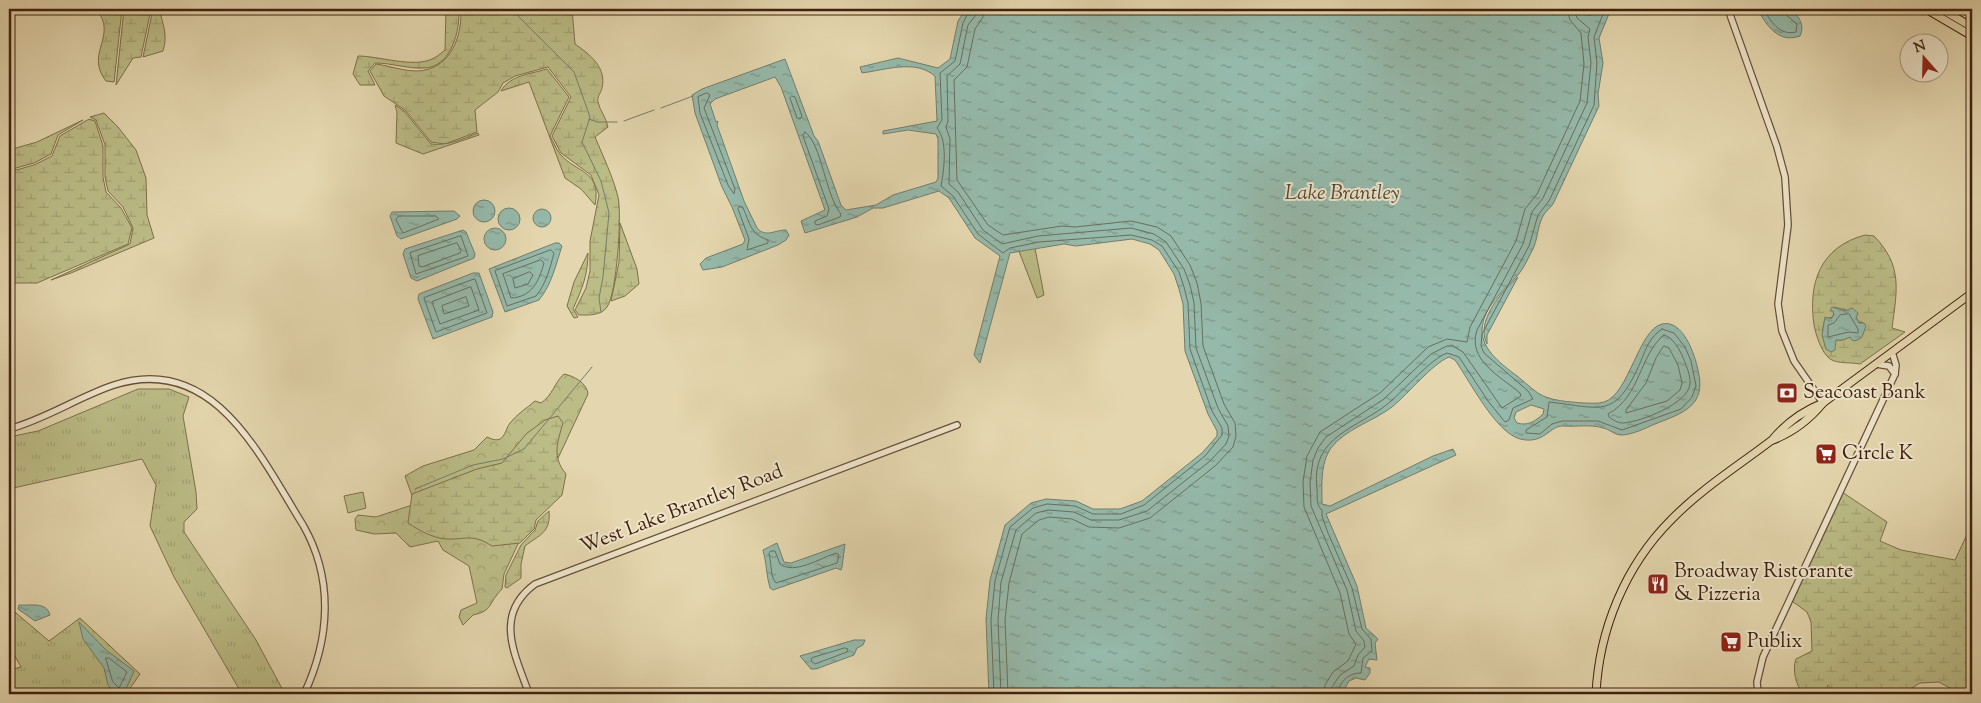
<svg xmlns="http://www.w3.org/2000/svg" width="1981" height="703" viewBox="0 0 1981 703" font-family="'Sorts Mill Goudy',serif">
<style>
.grass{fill:url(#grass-tufts);stroke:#7e6f4b}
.forest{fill:url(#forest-crowns);stroke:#7e6f4b}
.wetland{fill:url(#wetland-marsh);stroke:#7e6f4b;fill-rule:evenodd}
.park{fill:#bbbc86;stroke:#7e6f4b}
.water{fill:url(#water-ripples);stroke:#737d6c;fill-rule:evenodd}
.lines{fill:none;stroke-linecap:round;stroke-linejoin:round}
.shore{stroke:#6a6e5d;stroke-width:1}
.stream{stroke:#737d6c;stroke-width:1}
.minor-casing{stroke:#694f38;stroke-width:8}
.major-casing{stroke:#402210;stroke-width:9}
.minor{stroke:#ede4ca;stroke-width:5.5}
.major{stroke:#e4d6ae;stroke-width:7}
.labels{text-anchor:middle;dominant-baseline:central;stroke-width:4;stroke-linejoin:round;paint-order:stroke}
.poi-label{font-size:20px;fill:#402210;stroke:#ede4ca;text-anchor:start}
.street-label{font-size:20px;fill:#402210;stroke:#ede4ca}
.water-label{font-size:21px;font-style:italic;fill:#554836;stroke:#ede4ca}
</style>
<defs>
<pattern id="grass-tufts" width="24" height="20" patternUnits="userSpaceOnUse" patternTransform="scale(1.25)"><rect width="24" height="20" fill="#bbbc86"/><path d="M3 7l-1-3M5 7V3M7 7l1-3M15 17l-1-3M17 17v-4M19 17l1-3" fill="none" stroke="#a2a173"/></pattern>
<pattern id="forest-crowns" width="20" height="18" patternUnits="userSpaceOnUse" patternTransform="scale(1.25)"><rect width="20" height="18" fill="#bbbc86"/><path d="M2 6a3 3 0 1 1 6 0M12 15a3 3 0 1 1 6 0" fill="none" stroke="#a2a173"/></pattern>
<pattern id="wetland-marsh" width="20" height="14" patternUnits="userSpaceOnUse" patternTransform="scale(1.25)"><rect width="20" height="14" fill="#bbbc86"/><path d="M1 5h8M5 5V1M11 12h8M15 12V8" fill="none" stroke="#a2a173"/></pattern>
<pattern id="water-ripples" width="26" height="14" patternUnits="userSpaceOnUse" patternTransform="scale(1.25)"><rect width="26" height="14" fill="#95b9aa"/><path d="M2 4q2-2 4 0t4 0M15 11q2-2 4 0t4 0" fill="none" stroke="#7b9689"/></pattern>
</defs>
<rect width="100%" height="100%" fill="#e4d6ae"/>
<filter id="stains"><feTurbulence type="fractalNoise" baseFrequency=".004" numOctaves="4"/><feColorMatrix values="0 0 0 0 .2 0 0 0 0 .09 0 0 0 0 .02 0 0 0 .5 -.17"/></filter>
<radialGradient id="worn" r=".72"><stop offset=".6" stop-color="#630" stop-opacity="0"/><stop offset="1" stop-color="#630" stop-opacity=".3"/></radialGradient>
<g class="grass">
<polygon points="138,389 169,389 189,397 183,416 196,492 197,509 184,522 184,532 256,640 285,694 242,694 174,577 150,526 156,485 142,459 9,489 9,437 38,431"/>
<polygon points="9,607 49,641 80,618 140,674 126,694 9,694 9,670 21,667 9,645"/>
</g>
<path class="forest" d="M 564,374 C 574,376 587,383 588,394 L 504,574 L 502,589 C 488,603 493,611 473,615 L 463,625 L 459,617 L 461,610 L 477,603 L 469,566 L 443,550 L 438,541 L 410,547 L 396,533 L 374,534 L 356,530 L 355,519 L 358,515 L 376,517 L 415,504 L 405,476 L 423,466 L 474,450 L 487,437 C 505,446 504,431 510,423 C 517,414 527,408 535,401 L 541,403 C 553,395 554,383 564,374 Z"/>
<g class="wetland">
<path d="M 96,9 L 122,9 L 114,82 L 106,81 C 84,53 119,36 96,9 Z"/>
<polygon points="124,9 151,9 141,57 133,58 116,85"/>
<path d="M 153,9 L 159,9 C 163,24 168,36 163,51 L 143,57 Z"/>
<path d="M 446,9 L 459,9 C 460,30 452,66 425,68 C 408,69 392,63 375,63 L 368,71 L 375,85 L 360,85 L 353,74 L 358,56 C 379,56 413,68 432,59 C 437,57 441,53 445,50 Z"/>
<path d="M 461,9 L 572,9 L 575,44 C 589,54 607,67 602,88 C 601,93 597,96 598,102 C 600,111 606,117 608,127 L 595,137 C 603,156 613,177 618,197 C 622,214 617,293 607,307 C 601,316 588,315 579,315 L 575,310 L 586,288 L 590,271 L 590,241 L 599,195 L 591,175 L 561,153 L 552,136 L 571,97 L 548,67 L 515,76 L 503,83 L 498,92 L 475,110 L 477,132 L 445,144 L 431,142 L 405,110 L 384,96 L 370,71 L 376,64 C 392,66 413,75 429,69 C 454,61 462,32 461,9 Z"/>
<path d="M 547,69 L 569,97 L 550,136 C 553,141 556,149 560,154 C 576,173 602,170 595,205 L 581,189 L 565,178 L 529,82 L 501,91 C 510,75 531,74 547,69 Z"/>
<path d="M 395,105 L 404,111 L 431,144 C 448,146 462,139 478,133 L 479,135 L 423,154 L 396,143 L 397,112 Z"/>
<polygon points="104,113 118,127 136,150 146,178 147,215 154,238 71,273 51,280 130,244 133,228 123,207 108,191 105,177 105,145 96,120 90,117"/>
<polygon points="89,119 95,121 103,146 103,177 106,192 121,208 132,228 128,244 37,283 10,283 9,172 34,165 52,156 60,136"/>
<polygon points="83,120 58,135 51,154 34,163 9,170 9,150 37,142"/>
<polygon points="620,223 637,269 639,284 625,296 611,301 619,262"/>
<path d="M 1865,235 L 1874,236 C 1903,266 1897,290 1892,328 L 1905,332 L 1860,364 C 1850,362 1838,364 1830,359 C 1821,352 1816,335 1814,325 C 1808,283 1820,247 1865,235 ZM 1834,307 L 1858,313 L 1856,317 L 1859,323 L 1862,322 L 1857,340 L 1850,337 L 1843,340 L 1836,340 L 1834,345 L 1826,349 C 1823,338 1821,331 1825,319 L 1833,317 Z"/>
<path d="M 588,253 C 588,275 582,289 573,309 L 578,317 L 574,318 L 567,306 L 574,282 Z"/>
<path d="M 558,416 L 563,423 C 557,443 552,457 566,474 L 562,495 L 536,520 L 534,529 L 520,543 L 492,546 C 472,533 466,540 445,539 C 431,537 420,531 408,523 L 412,494 L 477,469 L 502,463 L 526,434 L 545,420 Z"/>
<path d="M 1842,492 L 1887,522 L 1880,541 L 1901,550 L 1955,560 L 1972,524 L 1972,694 L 1961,694 L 1939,682 L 1920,683 L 1902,694 L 1835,694 L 1828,685 L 1827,688 L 1803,694 C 1796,685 1792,670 1796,659 L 1812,651 L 1811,622 L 1807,612 L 1792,601 Z"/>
<path d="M 549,511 C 551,533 539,535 525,546 L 521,564 L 521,578 L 507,588 L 505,587 L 506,575 L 521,545 L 535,530 L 538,521 Z"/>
</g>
<g class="park">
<polygon points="1034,243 1044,295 1037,298 1017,246"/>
<polygon points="363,492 366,508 348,513 344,496"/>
</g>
<g class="water">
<path d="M 966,9 L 1584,9 L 1590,16 L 1593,9 L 1611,9 L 1599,38 L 1603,63 L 1598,94 L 1599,106 L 1553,204 C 1550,208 1545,212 1543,216 C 1537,227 1538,240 1532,251 C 1528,258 1524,268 1518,275 C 1504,290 1483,307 1482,330 C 1482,349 1499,362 1513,373 C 1522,379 1529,387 1538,393 C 1549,401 1571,402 1584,403 C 1591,403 1598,404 1604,402 C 1629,395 1638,330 1662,324 C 1683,319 1695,355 1698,370 C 1707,406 1683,413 1655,424 C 1646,428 1632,435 1621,435 C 1615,435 1609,429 1603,428 C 1591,424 1576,427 1564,426 C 1549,425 1545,445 1520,439 C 1495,432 1470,381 1455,360 L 1449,357 C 1432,364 1408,394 1392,407 C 1374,421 1345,429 1331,448 C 1320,464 1322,485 1322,504 L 1330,506 L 1433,456 L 1453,449 L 1456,455 L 1326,514 L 1357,586 L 1366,628 L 1378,639 L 1375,643 L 1377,660 L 1369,659 L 1365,667 L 1370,668 L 1370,673 L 1365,680 L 1356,678 L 1349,681 L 1342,694 L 989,694 L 986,619 L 990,580 L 1005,525 L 1031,503 L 1046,499 L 1076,501 L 1093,509 L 1120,509 L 1142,501 L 1202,453 L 1217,436 L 1217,431 L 1208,414 L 1185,351 L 1183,304 L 1179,289 L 1174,274 L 1159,250 L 1150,244 L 1132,239 L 1076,246 L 1064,244 L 1010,253 L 980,363 L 974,355 L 1000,256 L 975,238 L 949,198 L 939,191 L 883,208 L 873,208 L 857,217 L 805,233 L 801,221 L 825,210 L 781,87 L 775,77 L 715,99 L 710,104 L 716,122 L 718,121 L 717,125 L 744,201 L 757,228 C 766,238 774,230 786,230 L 789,235 L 786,240 L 778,245 L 722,267 L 703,270 L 700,264 L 706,258 L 743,244 L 745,240 L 732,207 L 722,187 L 695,113 L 692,95 L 702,89 L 785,59 L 814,136 L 818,141 L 841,205 L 846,210 L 876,205 L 893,195 L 936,182 L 938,178 L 938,139 L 936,134 L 908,130 L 883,134 L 883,131 L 937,121 L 935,76 C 915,59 885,70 862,73 L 860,67 L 898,58 L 938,68 L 950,59 L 958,21 ZM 1531,405 L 1544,409 L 1543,414 C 1535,422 1527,426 1517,423 L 1514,418 L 1516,412 Z"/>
<path d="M 1757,9 C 1765,9 1777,7 1785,9 C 1797,11 1806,24 1800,36 C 1778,44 1767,25 1757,9 Z"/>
<circle cx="484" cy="211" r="11"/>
<circle cx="509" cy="219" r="11"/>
<circle cx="542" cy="218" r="9"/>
<polygon points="454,211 460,216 457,219 401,239 397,236 390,216 392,212"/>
<circle cx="495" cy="239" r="11"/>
<polygon points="463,230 466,232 475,254 474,258 417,281 411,278 403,254 405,249"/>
<path d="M 555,243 L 559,243 L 562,246 C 556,264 552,284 539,300 L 505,312 L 489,269 Z"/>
<polygon points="473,273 479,273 493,312 492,317 433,339 418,299 419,294"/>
<path d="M 1518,277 L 1487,335 L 1487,344 C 1475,321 1502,291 1518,277 Z"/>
<polygon points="1832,307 1845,311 1852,308 1858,313 1856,317 1859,323 1864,323 1866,326 1862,337 1855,341 1852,340 1850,337 1843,340 1836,340 1835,350 1831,352 1826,349 1822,335 1825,317 1831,319 1834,315 1833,311 1830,311"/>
<path d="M 777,543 L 784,562 L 791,563 L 845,544 L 842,567 L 841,570 L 836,568 L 773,590 L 770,588 C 766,575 767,564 763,550 Z"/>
<path d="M 19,605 C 30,606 46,601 50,615 L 35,621 L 18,609 Z"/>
<polygon points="79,622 106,650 134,671 126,689 120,693 114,692 108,685 104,668 83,639"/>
<polygon points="854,640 865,640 863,645 857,648 854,655 816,669 811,669 800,656"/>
</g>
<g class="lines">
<g class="shore">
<path d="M 970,9 L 963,23 L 955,61 L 940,73 L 942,120 L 937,128 C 948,141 944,170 941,186 L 953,196 L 978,234 L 1003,253 L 1010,248 L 1039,242 L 1131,235 L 1152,240 L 1162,246 L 1179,272 L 1184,287 L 1188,303 L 1190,349 L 1212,411 L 1222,428 L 1222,435 L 1205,456 L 1144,505 L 1121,514 L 1093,514 L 1075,506 L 1047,504 L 1033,508 L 1010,527 L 995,581 L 991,620 L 994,694"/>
<polyline points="976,9 975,16 968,25 960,64 947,76 948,121 946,127 950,139 949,184 958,192 983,230 1002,244 1038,236 1131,228 1154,234 1166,242 1184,269 1190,285 1194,303 1196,348 1218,408 1228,426 1229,436 1226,444 1210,461 1147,511 1119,520 1091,520 1074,512 1048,510 1036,513 1016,530 1001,582 998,620 1001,694"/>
<polyline points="984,9 983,17 975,29 967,67 954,80 957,180 988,225 1003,235 1062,226 1075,227 1131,221 1157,227 1171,236 1190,265 1197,283 1201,303 1203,346 1224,404 1235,423 1236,436 1233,447 1215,466 1150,518 1119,528 1089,527 1072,519 1049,517 1039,520 1022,534 1009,583 1005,620 1008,694"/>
<path d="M 1763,9 C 1771,21 1779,36 1796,32 L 1797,24 L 1785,14 L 1784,9"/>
<polygon points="707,93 710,95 704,108 735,189 734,194 728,185 700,113 698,97"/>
<polygon points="792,96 795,97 802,116 800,119 797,118 790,98"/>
<path d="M 805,132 C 822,144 825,195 841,214 L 840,217 L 818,225 L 815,224 L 815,221 L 827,216 L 829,209 L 803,136 Z"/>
<path d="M 740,206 L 743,208 C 750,223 750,234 768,240 L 768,243 L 747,250 L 749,239 L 738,209 Z"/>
<polygon points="399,216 436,216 439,219 403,233 396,220"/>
<polygon points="461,236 468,256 416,274 410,253"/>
<polygon points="457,243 461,250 460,253 422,267 419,266 418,256"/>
<path d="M 551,250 L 554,253 C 550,268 546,284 536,296 L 507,306 L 495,271 Z"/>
<path d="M 541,260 L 544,263 C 539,281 532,297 511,298 L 503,274 Z"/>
<polygon points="530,272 533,275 528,284 515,288 513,279"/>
<polygon points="475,279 487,313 436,332 424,298"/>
<polygon points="471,287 479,310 440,324 432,302"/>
<polygon points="466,297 469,306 444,314 442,306"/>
<polygon points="1849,314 1858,329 1858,333 1849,332 1828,337 1828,325 1834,323 1840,315"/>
<path d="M 1662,329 L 1674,333 L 1685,347 L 1691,361 L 1696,386 L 1692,397 L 1681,409 L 1622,430 L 1598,421 L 1562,421 L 1552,424 L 1540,434 L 1526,433 L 1526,430 L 1547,417 L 1549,402 C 1603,408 1615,420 1641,361 C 1646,348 1650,337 1662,329 Z"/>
<path d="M 1664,335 C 1672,337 1678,347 1682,355 C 1685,363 1691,375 1690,384 C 1688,404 1640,422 1623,423 C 1618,423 1613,420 1609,417 L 1608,414 C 1641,396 1639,355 1664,335 Z"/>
<polygon points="1664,346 1669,348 1678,365 1682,383 1680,390 1667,401 1626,413 1626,410 1646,383 1656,358"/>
<path d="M 771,551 L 775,551 L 780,564 C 794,575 821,558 836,553 L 839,555 L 837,563 L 776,583 C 770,577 772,564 769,554 Z"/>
<polygon points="845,648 848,649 847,652 815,664 811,661 812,658"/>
<polygon points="106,658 109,658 127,672 119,688 113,682"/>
<polyline points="1324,694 1325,685 1333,672 1348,661 1356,644 1349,634 1340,593 1304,507 1303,482 1307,456 1320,432 1380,393 1428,347 1447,339 1467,342 1470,327 1516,241 1525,209 1537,194 1580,101 1584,64 1581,33 1570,20 1567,9"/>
<path d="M 1331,694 L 1332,687 L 1340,675 L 1354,666 L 1358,655 L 1365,647 L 1364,641 L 1356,631 L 1347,590 L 1311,506 L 1310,483 L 1313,460 L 1318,448 L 1326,437 L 1384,399 L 1431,354 L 1447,346 L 1453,346 L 1463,352 L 1502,408 L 1521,396 L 1520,393 C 1500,376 1467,360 1477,330 L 1523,244 L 1532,212 L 1543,198 L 1587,103 L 1591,63 L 1588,37 L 1590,29 L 1577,18 L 1574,9"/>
<path d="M 1338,694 C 1339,681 1349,673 1361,673 L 1363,658 L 1372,651 L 1371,639 L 1362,629 L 1352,588 L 1328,533 L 1322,516 L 1322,510 C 1315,504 1318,498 1317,489 C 1310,435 1358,429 1390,402 C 1405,389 1432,358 1447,353 L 1459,357 L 1488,401 L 1505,422 L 1509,420 L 1513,408 L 1533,399 L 1528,391 L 1484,353 L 1481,346 L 1482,334 L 1529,246 L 1538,215 L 1549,201 L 1594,105 L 1597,63 L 1594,37 L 1605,9"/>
</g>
<g class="stream">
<polyline points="511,9 574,72 590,117 582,142 601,181 609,213 603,277 599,298 601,312"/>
<polyline points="661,108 693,96"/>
<polyline points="589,119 597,122 617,122"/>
<polyline points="624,121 654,110"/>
<polyline points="415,489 473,465 503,459 524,449 592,367"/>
</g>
<g class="minor-casing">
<g id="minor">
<polyline points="1728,9 1777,147 1785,177 1788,225 1778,304 1782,331 1794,361 1823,403"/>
<polyline points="1876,364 1889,366 1895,374"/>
<path d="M 9,429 C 46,419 78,397 114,385 C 214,353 260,456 303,525 C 334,579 330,639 304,694"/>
<path d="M 529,694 C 515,654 493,615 535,584 L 957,425"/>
<polyline points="1758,694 1757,682 1763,657 1895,374 1896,365 1892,352"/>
</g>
</g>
<g class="major-casing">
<g id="major">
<polyline points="1926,9 1972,36"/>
<polyline points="1941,9 1972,27"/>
<path d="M 1773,440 C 1793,432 1810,419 1823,403 L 1972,293"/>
<path d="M 1596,694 C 1599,630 1625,566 1671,520 C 1701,489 1738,466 1772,440 C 1786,423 1803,411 1823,403"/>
</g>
</g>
<use href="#minor" class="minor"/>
<use href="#major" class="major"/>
</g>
<defs>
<g id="bank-square" transform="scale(1.125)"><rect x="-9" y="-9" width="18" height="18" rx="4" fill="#8f2418" stroke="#ede4ca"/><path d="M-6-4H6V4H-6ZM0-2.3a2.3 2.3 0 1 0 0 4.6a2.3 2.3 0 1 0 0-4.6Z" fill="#fff"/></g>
<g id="supermarket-square" transform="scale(1.125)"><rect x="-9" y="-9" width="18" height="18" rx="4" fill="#8f2418" stroke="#ede4ca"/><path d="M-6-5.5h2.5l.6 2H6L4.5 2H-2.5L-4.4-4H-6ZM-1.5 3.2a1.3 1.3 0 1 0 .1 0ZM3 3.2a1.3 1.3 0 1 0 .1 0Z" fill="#fff"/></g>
<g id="restaurant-square" transform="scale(1.125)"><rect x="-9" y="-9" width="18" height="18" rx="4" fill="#8f2418" stroke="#ede4ca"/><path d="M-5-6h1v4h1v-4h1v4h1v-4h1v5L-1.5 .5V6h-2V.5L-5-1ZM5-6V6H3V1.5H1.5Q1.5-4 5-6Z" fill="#fff"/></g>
</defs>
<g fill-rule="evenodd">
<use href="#bank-square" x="1787" y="393"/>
<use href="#supermarket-square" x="1826" y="454"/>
<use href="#restaurant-square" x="1658" y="584"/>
<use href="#supermarket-square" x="1731" y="642"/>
</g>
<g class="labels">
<g class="poi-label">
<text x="1803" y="393">Seacoast Bank</text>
<text x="1842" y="454">Circle K</text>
<text x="1674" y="572">Broadway Ristorante<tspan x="1674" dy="23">&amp; Pizzeria</tspan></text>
<text x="1747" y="642">Publix</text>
</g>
<g class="street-label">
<text transform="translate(682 510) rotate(-21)">West Lake Brantley Road</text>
</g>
<g class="water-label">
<text x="1342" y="194">Lake Brantley</text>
</g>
</g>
<rect width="1981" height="703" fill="none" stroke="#e4d6ae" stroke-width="30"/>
<rect x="10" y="10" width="1961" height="683" fill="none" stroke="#402210" stroke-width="2.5"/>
<rect x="15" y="15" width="1951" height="673" fill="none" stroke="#402210"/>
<g transform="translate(1924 58) rotate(340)"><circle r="24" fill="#ede4ca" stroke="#a89680"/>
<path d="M0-4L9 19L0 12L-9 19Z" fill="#8f2418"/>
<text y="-8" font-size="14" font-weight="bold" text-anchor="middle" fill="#402210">N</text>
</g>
<rect width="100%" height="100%" filter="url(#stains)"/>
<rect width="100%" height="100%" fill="url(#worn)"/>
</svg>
